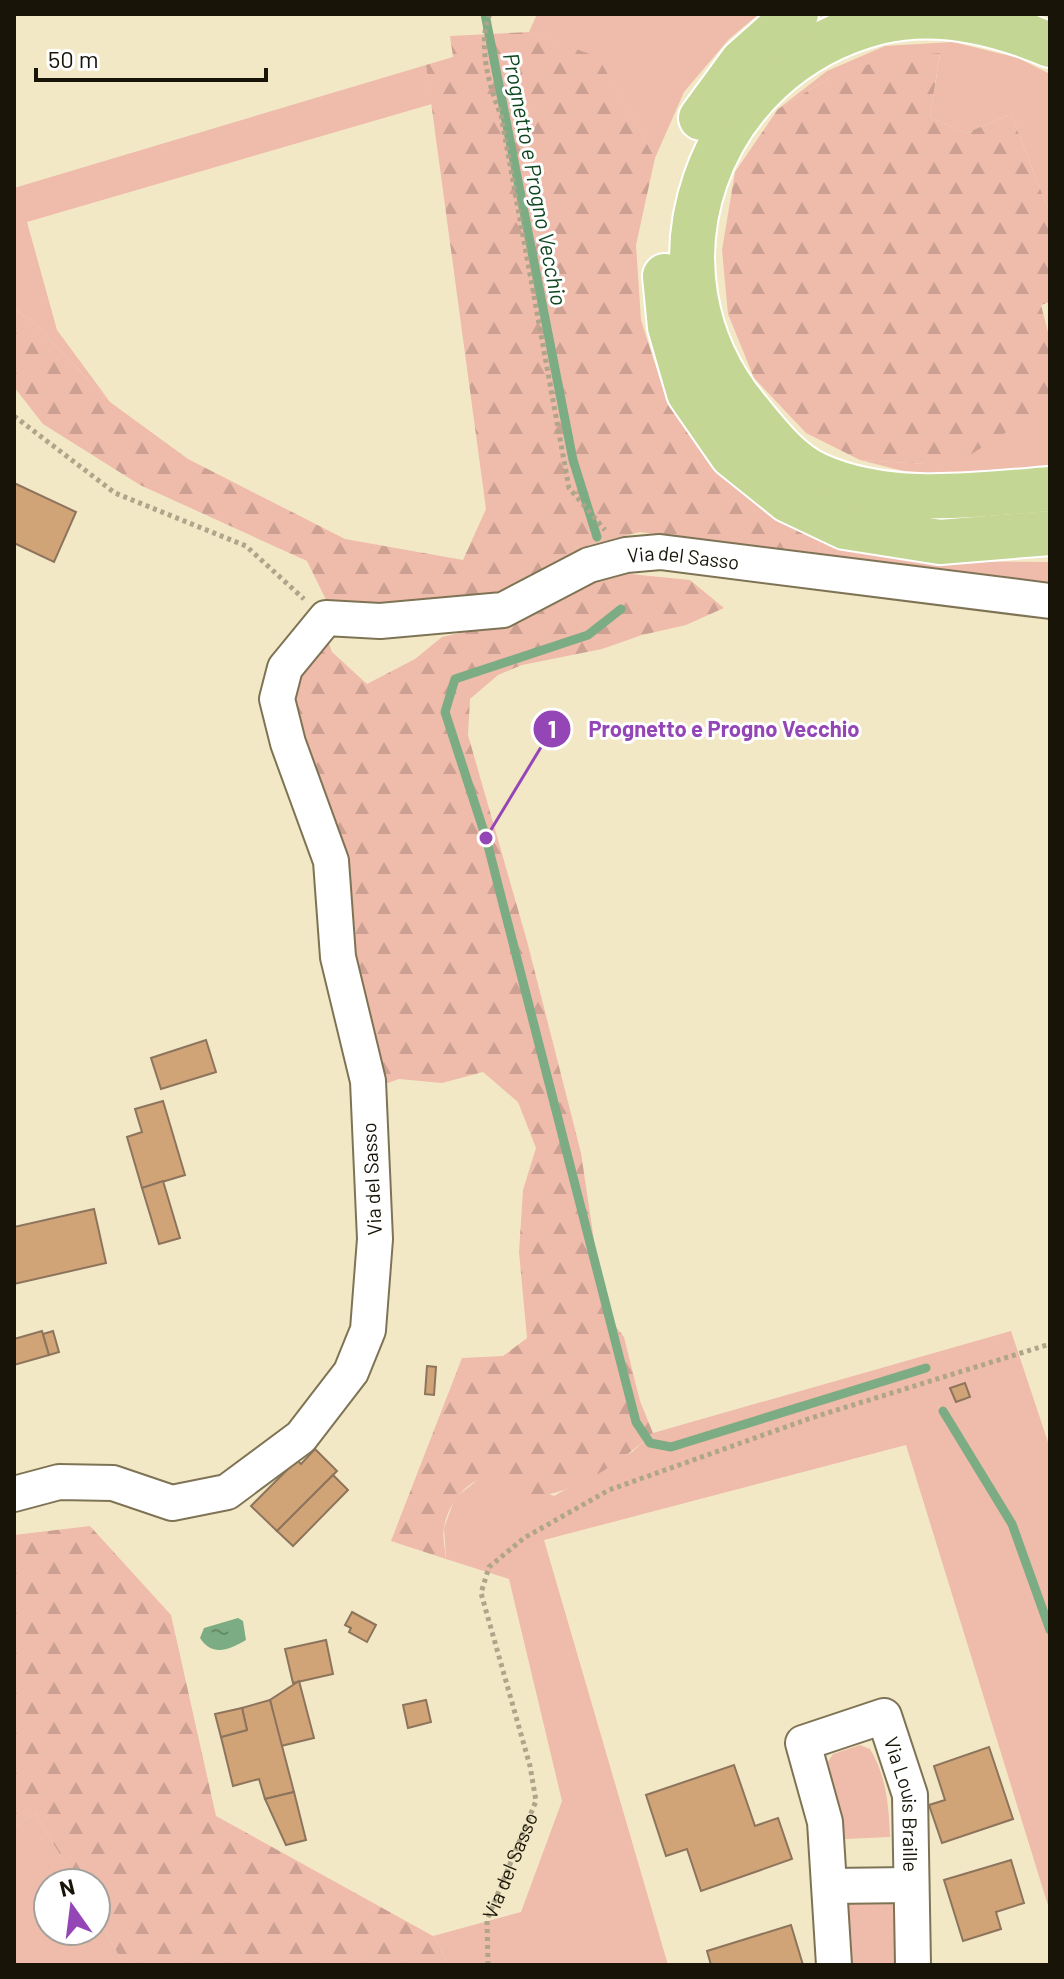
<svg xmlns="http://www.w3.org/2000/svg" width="1064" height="1979" viewBox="0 0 1064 1979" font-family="Barlow,sans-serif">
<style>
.grass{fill:#efbbab}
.forest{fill:url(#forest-firs)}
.water{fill:url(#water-ripples)}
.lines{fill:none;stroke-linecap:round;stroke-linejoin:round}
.stream{stroke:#7cac83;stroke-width:9}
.building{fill:#d1a478;stroke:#8d745c;stroke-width:2}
.minor-casing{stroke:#7e7455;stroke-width:38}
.highway-casing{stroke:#fff;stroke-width:48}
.path{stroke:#aea58a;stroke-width:5;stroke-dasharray:4 4;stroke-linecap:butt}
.minor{stroke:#fff;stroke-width:34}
.highway{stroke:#c4d693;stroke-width:44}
.labels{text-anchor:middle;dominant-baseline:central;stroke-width:6;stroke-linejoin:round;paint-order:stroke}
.street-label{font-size:20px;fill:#181408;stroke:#fff}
.water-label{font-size:22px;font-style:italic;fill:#0d451d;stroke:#fff}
.leader{fill:none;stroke:#9446b6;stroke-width:3}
.callout-dot{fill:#9446b6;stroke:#fff;stroke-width:3}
.mark-label{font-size:24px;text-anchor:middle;font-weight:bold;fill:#fff}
.callout-label{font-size:22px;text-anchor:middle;font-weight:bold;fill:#9446b6;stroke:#fff;stroke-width:6;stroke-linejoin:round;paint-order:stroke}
</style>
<defs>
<pattern id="forest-firs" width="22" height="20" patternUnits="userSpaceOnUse" patternTransform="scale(2)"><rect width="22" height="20" fill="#efbbab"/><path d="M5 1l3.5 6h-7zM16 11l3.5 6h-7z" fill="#cca092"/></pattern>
<pattern id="water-ripples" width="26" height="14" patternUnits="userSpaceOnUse" patternTransform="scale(2)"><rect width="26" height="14" fill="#7cac83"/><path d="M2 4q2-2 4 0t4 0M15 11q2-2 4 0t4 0" fill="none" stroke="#658b69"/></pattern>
</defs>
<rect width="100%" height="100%" fill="#f3e8c6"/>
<g class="grass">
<polygon points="537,14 759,14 729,39 684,92 655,158 598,58 529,32"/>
<polygon points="953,42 1018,58 1050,74 1050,214 1011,114 966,133 930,117 940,54 829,78 778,109 827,71 885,46"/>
<polygon points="426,65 432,104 27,222 57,330 110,402 32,321 14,309 14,188"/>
<polygon points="1050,396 1050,474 927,477 860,460 925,464"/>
<polygon points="820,538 932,561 1050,562 1050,588 817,558"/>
<polygon points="1011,1331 1050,1448 1050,1912 906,1445 544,1540 668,1965 450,1965 433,1936 521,1912 562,1801 509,1579 446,1559 444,1528 455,1498 480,1478 499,1474 554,1496 632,1452 653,1433"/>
<path d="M 860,1745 L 870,1749 C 886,1775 889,1806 890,1837 L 845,1839 L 842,1813 L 827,1763 L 833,1754 Z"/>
<polygon points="35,1813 77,1883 48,1883 48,1931 96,1931 96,1914 124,1965 14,1965 14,1828"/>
<polygon points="848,1894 893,1897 896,1965 852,1965"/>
</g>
<g class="forest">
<polygon points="529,32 598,57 655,158 636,245 641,320 664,392 714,462 820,538 817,558 640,532 589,545 518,590 459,607 332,612 307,561 140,485 43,424 14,387 14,309 32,321 110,402 188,459 345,539 463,560 486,509 426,65 453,57 450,36"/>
<polygon points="940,53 930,117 966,133 1011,114 1050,214 1050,302 1041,305 1050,340 1050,397 1035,414 962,460 925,464 860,460 806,433 754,378 728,314 722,250 735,172 778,109 829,78 887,58"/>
<path d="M 600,571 L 690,580 L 724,608 L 686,625 L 642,635 L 602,649 L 522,665 L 498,675 L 470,699 L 468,735 L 527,941 L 581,1153 L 602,1294 L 613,1323 L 624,1337 L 640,1401 L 653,1433 C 621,1462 574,1495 530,1497 C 499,1455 453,1483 444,1527 C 442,1536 445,1549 446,1559 L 391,1541 L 462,1358 L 503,1356 L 527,1338 L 519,1252 L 523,1190 L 536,1148 L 518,1102 L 483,1072 L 442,1083 L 399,1079 L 385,1084 L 367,1068 L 324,813 L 309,747 L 290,705 L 286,652 L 327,639 L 332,652 L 367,684 L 415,659 L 442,637 L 478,629 L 501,614 Z"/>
<polygon points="90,1526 171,1615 216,1816 433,1936 450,1965 124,1965 96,1914 96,1883 77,1883 35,1813 14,1828 14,1535"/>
</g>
<path class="water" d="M 238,1618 L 243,1621 L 246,1640 C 229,1650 212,1657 200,1638 L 204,1628 Z"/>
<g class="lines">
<g class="stream">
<polyline points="485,14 573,460 597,537"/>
<polyline points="621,609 588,635 455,679 445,712 486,838 636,1422 650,1443 671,1447 926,1368"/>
<polyline points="943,1411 1012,1524 1050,1630"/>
</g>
</g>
<g class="building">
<polygon points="14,483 76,512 54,562 14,543"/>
<polygon points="206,1040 216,1072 161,1089 151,1058"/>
<polygon points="163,1101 185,1175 142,1188 127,1137 142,1132 135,1109"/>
<polygon points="163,1181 180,1238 159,1244 142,1188"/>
<polygon points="94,1209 106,1263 14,1284 14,1227"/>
<polygon points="42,1331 49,1355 14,1365 14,1339"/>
<polygon points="53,1331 59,1352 49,1355 43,1334"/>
<polygon points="427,1366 436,1367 434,1395 425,1394"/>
<polygon points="965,1383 970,1397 956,1402 950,1388"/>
<polygon points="315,1449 337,1471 277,1531 251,1506 297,1460 301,1464"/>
<polygon points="333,1475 348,1490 293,1546 277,1531"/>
<polygon points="352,1612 376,1625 367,1642 349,1632 351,1628 345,1625"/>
<polygon points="326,1640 333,1674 293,1683 285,1649"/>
<polygon points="299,1681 314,1738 281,1746 270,1700"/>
<polygon points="270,1700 294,1792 265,1799 259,1779 233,1786 221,1737 247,1730 242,1708"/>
<polygon points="426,1700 431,1722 408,1728 403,1705"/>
<polygon points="242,1708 247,1730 221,1737 215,1714"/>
<polygon points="989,1747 1013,1819 942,1843 929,1805 945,1800 934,1766"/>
<polygon points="734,1765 755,1826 778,1818 792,1859 701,1891 687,1849 666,1856 646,1795"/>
<polygon points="294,1792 306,1840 286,1845 265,1799"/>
<polygon points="1011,1860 1024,1903 996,1912 1001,1929 963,1941 944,1880"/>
<polygon points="791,1925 803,1965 711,1965 707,1951"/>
</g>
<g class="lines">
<g class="minor-casing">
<g id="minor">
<path id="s2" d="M 14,1494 L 59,1482 L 113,1483 L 172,1503 L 227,1492 L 301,1437 L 351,1372 L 368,1330 L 375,1239 L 368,1081 L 338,957 L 331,861 L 288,743 L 277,699 L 285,668 L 326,618 L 380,621 L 503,610 L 589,565 L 626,555 L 660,552 L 1050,601"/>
<polyline points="830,1886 911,1885"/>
<path id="s3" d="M 834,1965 L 825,1822 L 803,1743 L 884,1716 L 910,1795 L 913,1965"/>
</g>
</g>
<g class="highway-casing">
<g id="highway">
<path d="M 1050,45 C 998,23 936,8 879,22 C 706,66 633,270 747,409 C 766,432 788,462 817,475 C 888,507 974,495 1050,489"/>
<polyline points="701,118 742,62 796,14"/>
<polyline points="665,276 670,327 689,393 732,455 788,500 845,527 940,542 1050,533"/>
</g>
</g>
<g class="path">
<path d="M 490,14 C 477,42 489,88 501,115 L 569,488 L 605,530"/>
<polyline points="14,416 115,493 246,546 304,599"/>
<path id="s1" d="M 488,1965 L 487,1920 L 536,1801 L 530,1766 L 481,1593 L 489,1567 L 524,1538 L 609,1490 L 811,1418 L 1050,1344"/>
</g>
<use href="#minor" class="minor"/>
<use href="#highway" class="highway"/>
</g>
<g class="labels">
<g class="street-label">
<text stroke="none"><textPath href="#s2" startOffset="1550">Via del Sasso</textPath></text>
<text transform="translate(371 1179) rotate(-93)">Via del Sasso</text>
<text stroke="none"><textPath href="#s3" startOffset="402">Via Louis Braille</textPath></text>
<text stroke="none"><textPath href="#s1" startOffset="104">Via del Sasso</textPath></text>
</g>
<g class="water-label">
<text transform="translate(536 179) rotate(79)">Prognetto e Progno Vecchio</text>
</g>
</g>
<path class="leader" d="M486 838L552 729"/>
<g class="callout-dot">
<circle cx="486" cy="838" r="8"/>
<circle cx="552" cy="729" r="20"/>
</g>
<g class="mark-label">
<text x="552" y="738">1</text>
</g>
<g class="callout-label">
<text x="724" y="737">Prognetto e Progno Vecchio</text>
</g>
<rect width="1064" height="1979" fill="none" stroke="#181408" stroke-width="32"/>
<g transform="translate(72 1907) rotate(346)"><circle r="38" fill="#ffffff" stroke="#a3a19c" stroke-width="2"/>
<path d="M0-6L14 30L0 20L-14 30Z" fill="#9446b6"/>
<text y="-12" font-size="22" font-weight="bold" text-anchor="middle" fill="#181408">N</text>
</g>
<path d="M36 68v12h230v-12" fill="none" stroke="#181408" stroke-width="4"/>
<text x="48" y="68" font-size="24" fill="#181408" stroke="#ffffff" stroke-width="6" paint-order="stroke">50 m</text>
</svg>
